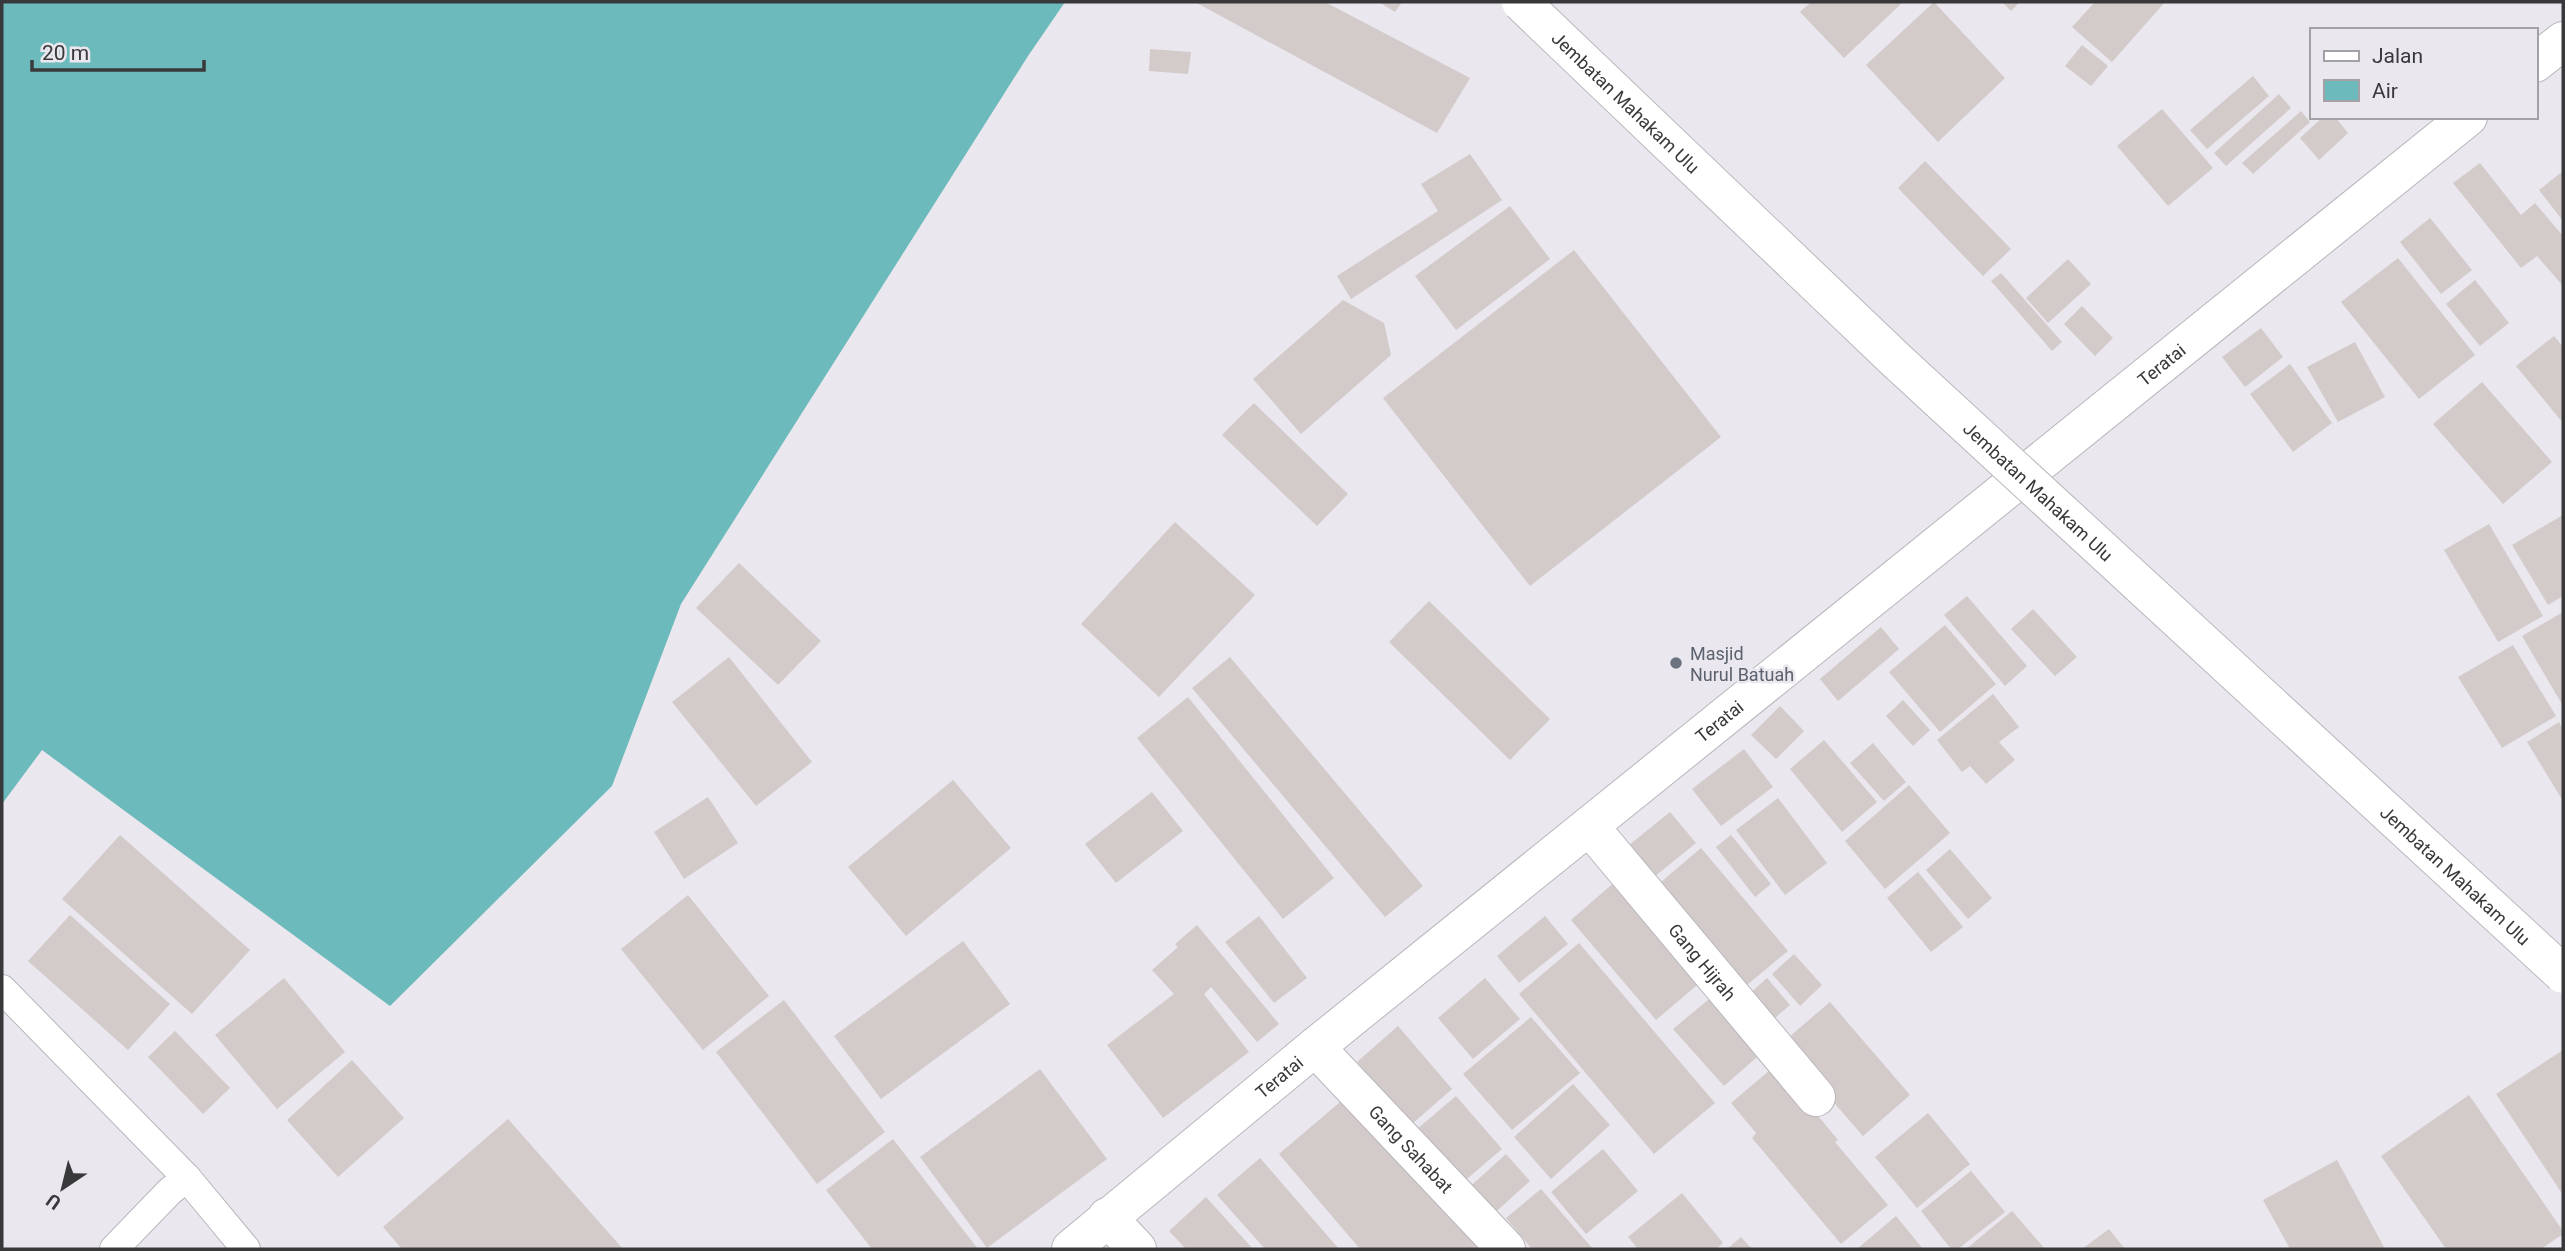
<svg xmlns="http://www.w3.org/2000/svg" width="2565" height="1251" viewBox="0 0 2565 1251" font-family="Roboto,sans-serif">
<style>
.water{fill:#6cbabb}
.building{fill:#d3caca}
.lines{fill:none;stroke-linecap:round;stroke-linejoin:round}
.service-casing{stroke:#b9b6bc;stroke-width:30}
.minor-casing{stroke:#b9b6bc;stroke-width:40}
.secondary-casing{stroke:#b9b6bc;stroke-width:40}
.service{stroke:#fff;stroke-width:28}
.minor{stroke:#fff;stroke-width:38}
.secondary{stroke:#fff;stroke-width:38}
.secondary-bridge-casing{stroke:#b9b6bc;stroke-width:40;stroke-linecap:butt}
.secondary-bridge{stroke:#fff;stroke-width:38}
.worship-dot{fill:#6b7280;stroke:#eae7ee;stroke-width:2.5}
.labels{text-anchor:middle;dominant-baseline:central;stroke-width:5;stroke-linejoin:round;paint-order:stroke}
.street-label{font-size:18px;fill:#39383b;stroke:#eae7ee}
.worship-label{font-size:18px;fill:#5b616d;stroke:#eae7ee;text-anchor:start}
</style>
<rect width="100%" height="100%" fill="#eae7ee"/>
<polygon class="water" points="2,2 1065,2 1028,56 681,604 612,786 390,1006 42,750 2,804"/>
<g class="building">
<polygon points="1195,2 1325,2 1470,78 1437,133"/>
<polygon points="1379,2 1402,2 1395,12"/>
<polygon points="1811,2 1903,2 1844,58 1800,12"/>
<polygon points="1934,2 2005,78 1938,142 1866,65"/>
<polygon points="2002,2 2020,2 2011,11"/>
<polygon points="2095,2 2165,2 2112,62 2072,27"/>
<polygon points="2082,45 2108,66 2091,86 2065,66"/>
<polygon points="1150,49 1191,52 1188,74 1149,71"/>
<polygon points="2253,76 2269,96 2207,149 2190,130"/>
<polygon points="2279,94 2291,108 2226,166 2214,153"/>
<polygon points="2162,109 2213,168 2168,206 2117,146"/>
<polygon points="2301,111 2310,122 2253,174 2242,163"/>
<polygon points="2323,117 2335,117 2348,133 2319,160 2300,138"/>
<polygon points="1470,154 1502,200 1351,299 1337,276 1438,211 1421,184"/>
<polygon points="1925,161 2011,249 1983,276 1898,188"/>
<polygon points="2480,163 2521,215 2535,203 2563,236 2563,286 2537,256 2521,268 2453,183"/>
<polygon points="2563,171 2563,221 2539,190"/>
<polygon points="1510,206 1550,259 1456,330 1415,276"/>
<polygon points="2430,218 2472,270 2441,294 2400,242"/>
<polygon points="1574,250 1721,437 1530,586 1383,398"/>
<polygon points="2398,258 2475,355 2419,399 2341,302"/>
<polygon points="2068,259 2091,284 2048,323 2026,298"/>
<polygon points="2001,273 2062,342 2052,351 1991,281"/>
<polygon points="2475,280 2509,323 2480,346 2446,304"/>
<polygon points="1343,300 1384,323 1391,355 1301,434 1253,379"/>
<polygon points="2082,306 2113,338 2095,356 2064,324"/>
<polygon points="2261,328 2283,357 2245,387 2222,357"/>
<polygon points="2554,336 2563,347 2563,423 2516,366"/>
<polygon points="2355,342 2385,397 2338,422 2307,367"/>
<polygon points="2290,364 2332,423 2293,452 2250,394"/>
<polygon points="2482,382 2552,462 2503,504 2433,424"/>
<polygon points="1254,403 1348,494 1317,526 1222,435"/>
<polygon points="2563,515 2563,596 2548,605 2512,545"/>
<polygon points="1175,522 1255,595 1159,697 1081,624"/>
<polygon points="2489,524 2543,616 2498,642 2444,550"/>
<polygon points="739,563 821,641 778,685 696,608"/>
<polygon points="1967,596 2027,666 2005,686 1944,615"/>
<polygon points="1429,601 1550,719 1510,760 1389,642"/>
<polygon points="2033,609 2077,657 2055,676 2011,629"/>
<polygon points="2563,612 2563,706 2522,636"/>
<polygon points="1945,625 1996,684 1940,732 1889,672"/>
<polygon points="1881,627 1899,649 1838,701 1820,679"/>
<polygon points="2513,645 2556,716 2502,748 2458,677"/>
<polygon points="729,657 812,762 756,806 672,702"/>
<polygon points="1230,657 1423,886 1385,917 1192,688"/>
<polygon points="1993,694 2019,727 1999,742 2015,760 1986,784 1970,766 1962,772 1937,740"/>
<polygon points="1188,697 1334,878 1283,919 1137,738"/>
<polygon points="1903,700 1930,730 1913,746 1886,716"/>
<polygon points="1780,706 1804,731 1776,759 1751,735"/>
<polygon points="2559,722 2563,729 2563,801 2527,742"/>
<polygon points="1824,740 1877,802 1842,832 1790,769"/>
<polygon points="1873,743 1906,782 1884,801 1850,763"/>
<polygon points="1744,749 1773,787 1721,826 1692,789"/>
<polygon points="953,780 1011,848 906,936 848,867"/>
<polygon points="1909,785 1950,833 1885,889 1845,841"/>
<polygon points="1152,792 1183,831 1116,883 1085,844"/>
<polygon points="708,797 738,843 684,879 654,832"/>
<polygon points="1778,798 1827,863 1785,895 1736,830"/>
<polygon points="1670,812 1696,843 1649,881 1623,850"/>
<polygon points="120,835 250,950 192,1014 62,899"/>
<polygon points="1731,835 1771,884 1755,897 1716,847"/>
<polygon points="1701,848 1788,951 1742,989 1655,887"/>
<polygon points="1950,849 1992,898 1968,919 1926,870"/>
<polygon points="1918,872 1963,927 1931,952 1887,898"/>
<polygon points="1617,880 1703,980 1656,1020 1571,920"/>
<polygon points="688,895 769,996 703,1050 621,949"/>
<polygon points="70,915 170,1004 128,1050 28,961"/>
<polygon points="1259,916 1307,978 1274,1003 1225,942"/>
<polygon points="1545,916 1568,944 1519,983 1497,956"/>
<polygon points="1197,925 1279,1024 1257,1042 1211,987 1204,994 1249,1052 1163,1118 1107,1045 1174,994 1152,970 1178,947 1175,944"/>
<polygon points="963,941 1010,1004 881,1099 834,1036"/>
<polygon points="1579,943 1715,1103 1654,1154 1519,994"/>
<polygon points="1794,954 1822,985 1800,1006 1772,974"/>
<polygon points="284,978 345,1052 277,1109 215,1035"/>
<polygon points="1485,978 1520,1019 1473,1059 1438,1018"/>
<polygon points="1767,978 1790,1005 1769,1023 1746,997"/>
<polygon points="1714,995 1764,1051 1724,1086 1673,1029"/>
<polygon points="784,1000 885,1132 817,1184 716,1052"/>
<polygon points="1830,1002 1910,1095 1863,1136 1782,1043"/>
<polygon points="1531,1017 1580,1073 1512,1130 1463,1074"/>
<polygon points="1398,1026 1452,1089 1412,1124 1357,1062"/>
<polygon points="175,1031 230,1088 203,1114 148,1057"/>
<polygon points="2563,1050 2563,1195 2496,1094"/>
<polygon points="352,1060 404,1118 338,1177 287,1120"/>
<polygon points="1776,1065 1838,1140 1835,1142 1888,1205 1841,1244 1752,1138 1756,1133 1731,1103"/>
<polygon points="1040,1069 1107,1159 987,1248 920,1157"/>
<polygon points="1573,1084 1610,1125 1551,1179 1514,1137"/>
<polygon points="1353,1091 1489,1249 1360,1249 1279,1154"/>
<polygon points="2469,1095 2563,1231 2563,1234 2541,1249 2446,1249 2381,1156"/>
<polygon points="1456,1096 1502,1149 1461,1184 1416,1130"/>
<polygon points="1928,1113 1970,1164 1917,1208 1875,1157"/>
<polygon points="508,1119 623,1249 402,1249 383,1227"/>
<polygon points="893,1139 978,1249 872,1249 826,1190"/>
<polygon points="1603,1149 1638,1191 1586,1234 1551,1192"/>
<polygon points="1506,1154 1530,1181 1489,1218 1465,1191"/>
<polygon points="1260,1158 1339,1249 1265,1249 1217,1195"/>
<polygon points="2337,1160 2385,1249 2290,1249 2263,1200"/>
<polygon points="1971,1171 2005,1212 1958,1249 1951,1249 1921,1211"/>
<polygon points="1541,1189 1593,1249 1532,1249 1506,1218"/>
<polygon points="1682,1193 1723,1243 1716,1249 1638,1249 1628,1237"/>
<polygon points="1206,1197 1253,1249 1186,1249 1169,1231"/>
<polygon points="2012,1211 2045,1249 1966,1249"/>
<polygon points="1896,1216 1923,1249 1857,1249"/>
<polygon points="2109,1229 2125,1249 2082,1249"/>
<polygon points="1741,1237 1752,1249 1727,1249"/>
</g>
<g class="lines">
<g class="service-casing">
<g id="service">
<polyline points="2,989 187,1178"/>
<polyline points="114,1249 170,1191 187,1178 246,1249"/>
</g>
</g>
<g class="minor-casing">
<g id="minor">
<path id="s1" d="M 1589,826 L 1816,1097"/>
<path id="s2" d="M 1315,1047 L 1506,1249"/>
<polyline points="1107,1217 1137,1249"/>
</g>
</g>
<g class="secondary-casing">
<g id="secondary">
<polyline points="2535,63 2563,41"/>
<path id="s3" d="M 1071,1249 L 1315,1047 L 2468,117"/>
</g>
</g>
<use href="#service" class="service"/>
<use href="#minor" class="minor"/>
<use href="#secondary" class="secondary"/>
<g class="secondary-bridge-casing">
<g id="secondary-bridge">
<path id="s4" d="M 1521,2 L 1897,361 L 2563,974"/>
</g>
</g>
<use href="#secondary-bridge" class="secondary-bridge"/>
</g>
<circle class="worship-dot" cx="1676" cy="663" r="7"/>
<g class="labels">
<g class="street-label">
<text stroke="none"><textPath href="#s4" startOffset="145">Jembatan Mahakam Ulu</textPath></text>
<text stroke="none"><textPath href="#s3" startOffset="1404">Teratai</textPath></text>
<text stroke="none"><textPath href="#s4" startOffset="712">Jembatan Mahakam Ulu</textPath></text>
<text stroke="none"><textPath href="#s3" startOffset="836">Teratai</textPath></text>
<text stroke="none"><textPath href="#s4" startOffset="1279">Jembatan Mahakam Ulu</textPath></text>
<text stroke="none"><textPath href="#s1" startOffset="177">Gang Hijrah</textPath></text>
<text stroke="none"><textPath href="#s3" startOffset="270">Teratai</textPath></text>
<text stroke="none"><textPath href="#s2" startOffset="140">Gang Sahabat</textPath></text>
</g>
<g class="worship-label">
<text x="1690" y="653">Masjid<tspan x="1690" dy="21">Nurul Batuah</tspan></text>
</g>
</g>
<rect width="2565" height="1251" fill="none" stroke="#39383b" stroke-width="7"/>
<rect x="2310" y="28" width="228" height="91" fill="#eae7ee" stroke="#a3a1a6" stroke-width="2"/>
<rect x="2324" y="51" width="35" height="10" fill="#ffffff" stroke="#a3a1a6" stroke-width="2"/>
<text x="2372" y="63" font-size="21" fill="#39383b">Jalan</text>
<rect x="2324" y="80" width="35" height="21" fill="#6cbabb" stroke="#a3a1a6" stroke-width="2"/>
<text x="2372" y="98" font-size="21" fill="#39383b">Air</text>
<g transform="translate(63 1188) rotate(215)" stroke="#eae7ee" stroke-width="5" paint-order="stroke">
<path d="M0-5L12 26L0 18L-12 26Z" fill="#39383b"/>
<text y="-10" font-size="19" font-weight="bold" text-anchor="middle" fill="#39383b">U</text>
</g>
<path d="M32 60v10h172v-10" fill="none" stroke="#39383b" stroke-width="3.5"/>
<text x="42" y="60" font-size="21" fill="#39383b" stroke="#eae7ee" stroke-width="5" paint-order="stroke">20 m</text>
</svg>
